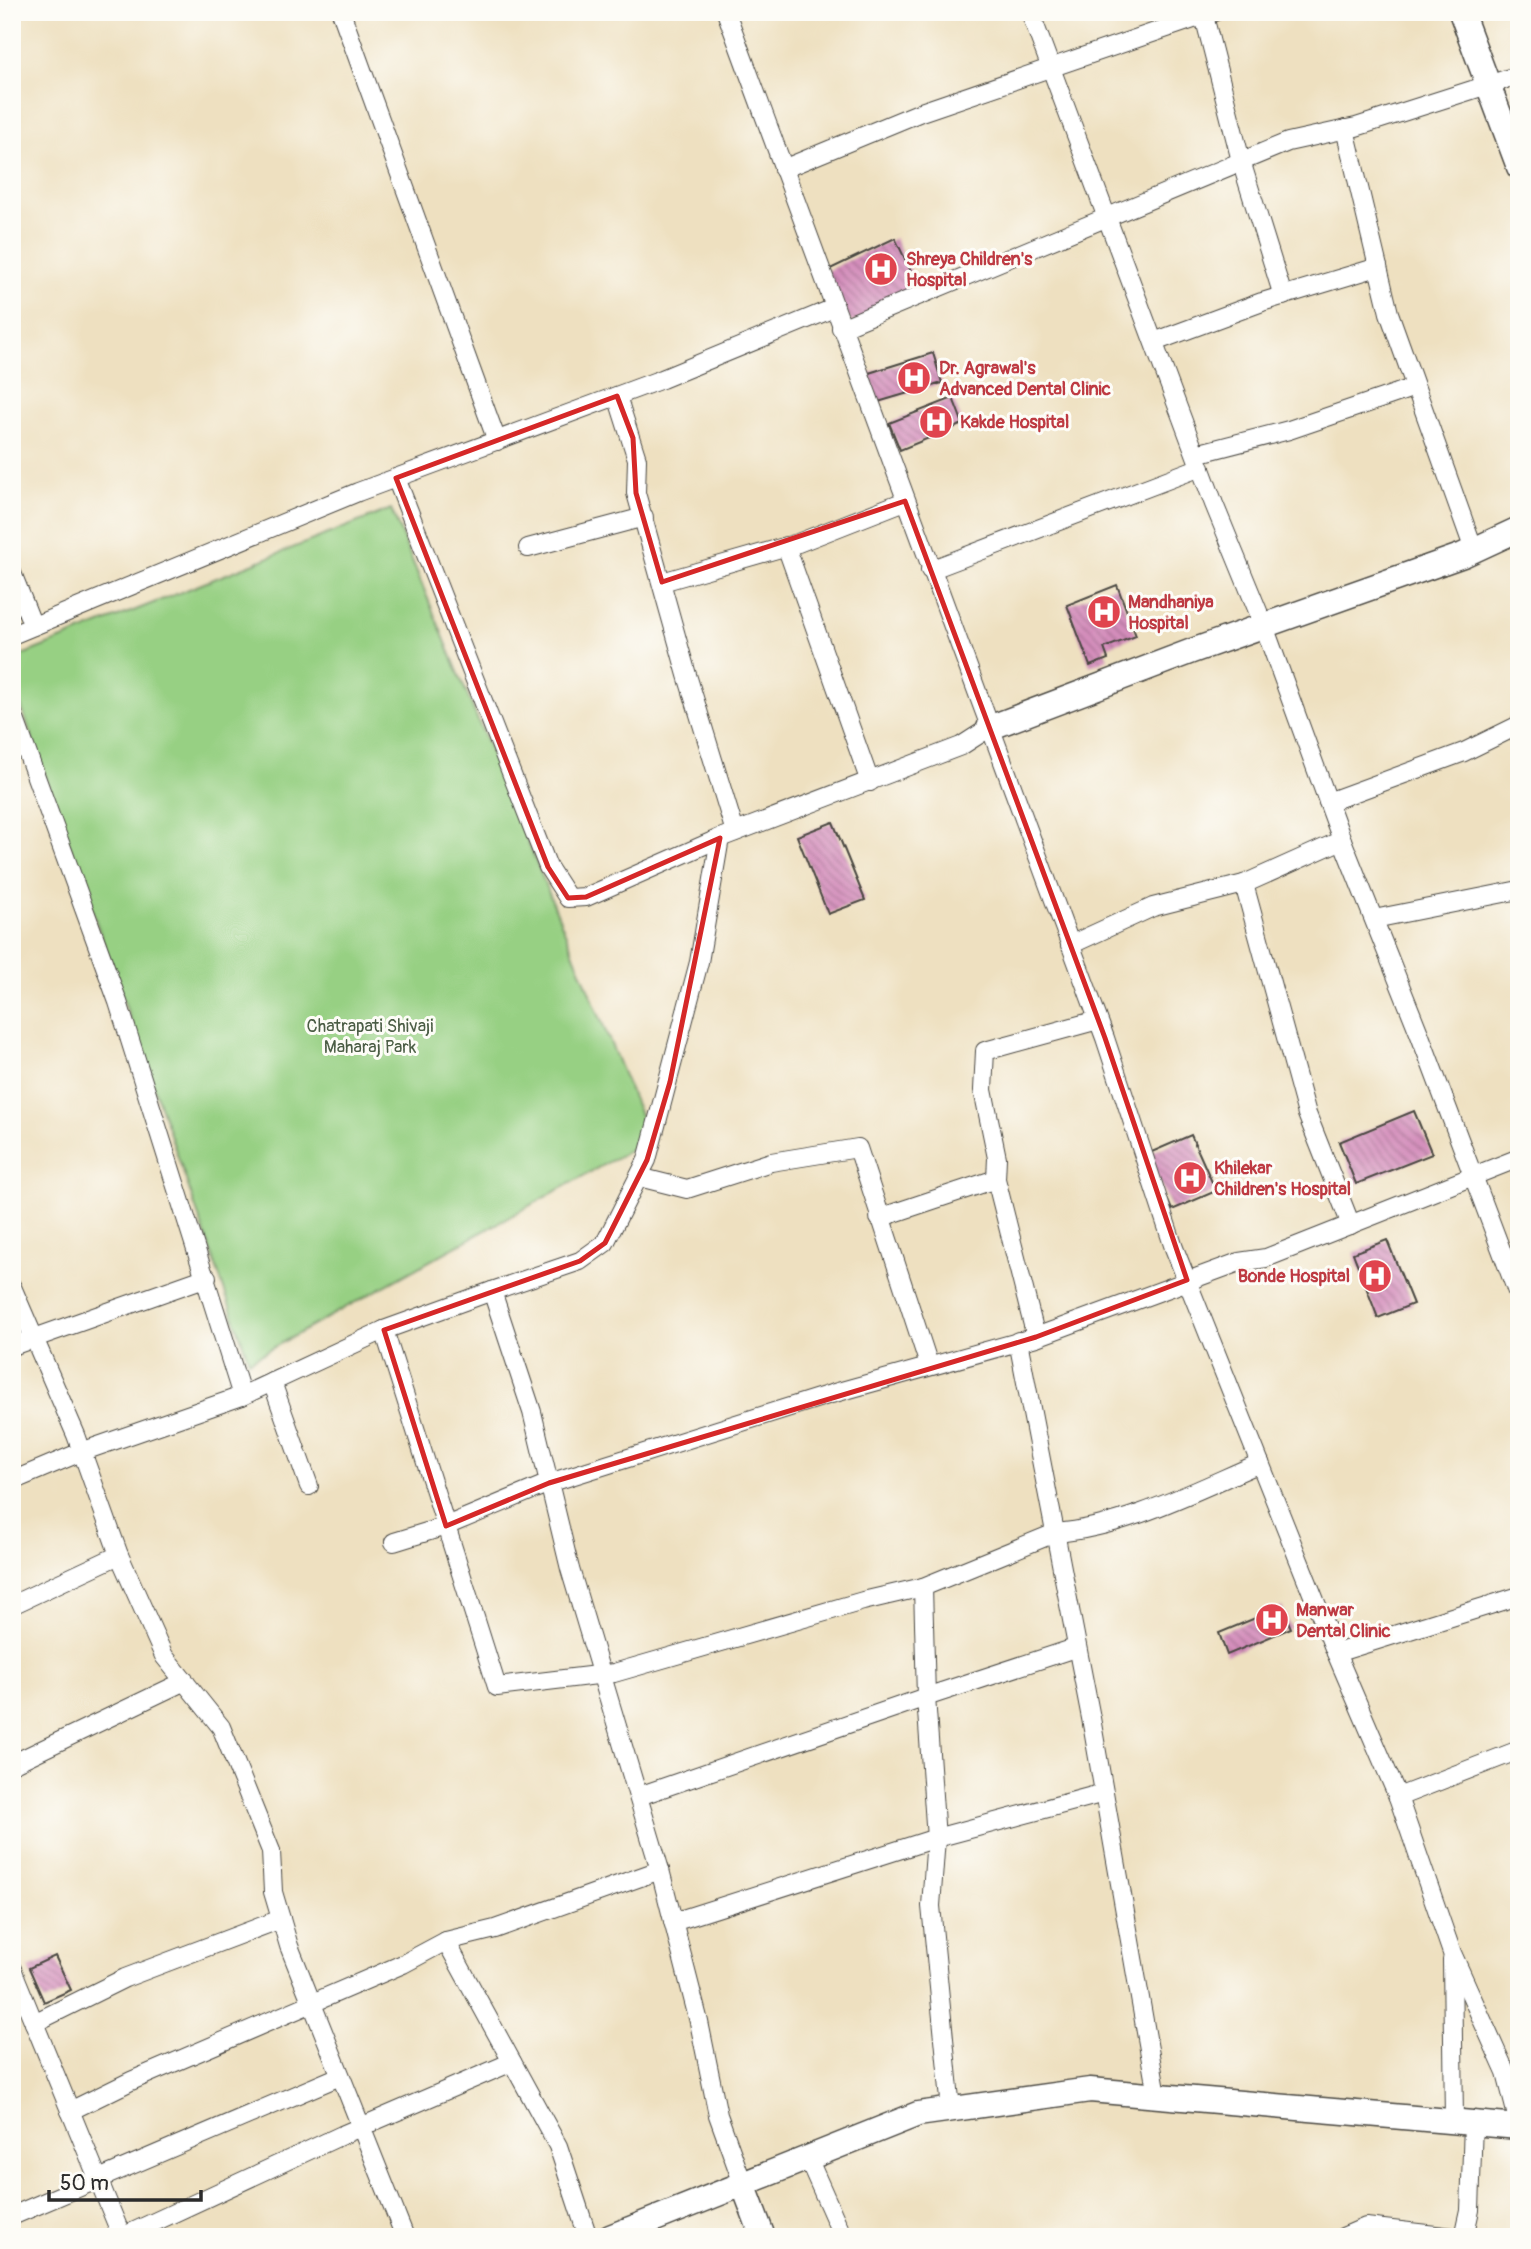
<svg xmlns="http://www.w3.org/2000/svg" width="1531" height="2249" viewBox="0 0 1531 2249" font-family="Pangolin,sans-serif">
<style>
.park{fill:#97d083;stroke:#617e57;stroke-width:2}
.building{fill:url(#building-back-hatch)}
.lines{fill:none;stroke-linecap:round;stroke-linejoin:round}
.street-casing{stroke:#484641;stroke-width:20}
.secondary-casing{stroke:#484641;stroke-width:27}
.street{stroke:#fff;stroke-width:18}
.secondary{stroke:#fff;stroke-width:24}
.marked{fill:none;stroke:#d62828;stroke-width:5;stroke-linejoin:round}
.labels{text-anchor:middle;dominant-baseline:central;stroke-width:6;stroke-linejoin:round;paint-order:stroke}
.health-label{font-size:18px;font-weight:bold;fill:#be3a42;stroke:#fdfcf7;text-anchor:start}
.park-label{font-size:18px;fill:#4b5d45;stroke:#fdfcf7}
</style>
<defs>
<pattern id="building-back-hatch" width="6" height="6" patternUnits="userSpaceOnUse" patternTransform="scale(1.75)"><rect width="6" height="6" fill="#d48dbb"/><path d="M-1 5l2 2M0 0l6 6M5-1l2 2" fill="none" stroke="#ac7398"/></pattern>
</defs>
<rect width="100%" height="100%" fill="#fdfcf7"/>
<filter id="ink" filterUnits="userSpaceOnUse"><feTurbulence type="fractalNoise" baseFrequency=".0143" numOctaves="2"/><feDisplacementMap in="SourceGraphic" scale="14" xChannelSelector="R" yChannelSelector="G"/><feConvolveMatrix kernelMatrix="1 2 1 2 8 2 1 2 1" color-interpolation-filters="sRGB"/></filter>
<filter id="wash" filterUnits="userSpaceOnUse"><feTurbulence type="fractalNoise" baseFrequency=".00686" numOctaves="4" result="noise"/><feDisplacementMap in="SourceGraphic" scale="28" xChannelSelector="R" yChannelSelector="G"/><feGaussianBlur stdDeviation="1.57" result="paint"/><feColorMatrix in="noise" values="0 0 0 0 0 0 0 0 0 0 0 0 0 0 0 0 0 1.4 0 .05"/><feComposite in="paint" operator="in"/></filter>
<g filter="url(#wash)">
<rect width="100%" height="100%" fill="#eee0c0"/>
<polygon class="park" points="391,509 650,1139 249,1361 12,680 12,659"/>
<g id="blocks">
<g class="building">
<polygon points="895,238 920,290 851,323 826,271"/>
<polygon points="933,353 942,383 878,402 869,373"/>
<polygon points="953,398 963,424 900,450 889,423"/>
<polygon points="1117,585 1136,636 1104,648 1108,659 1090,666 1067,605"/>
<polygon points="833,822 865,900 828,914 797,836"/>
<polygon points="1414,1111 1432,1154 1356,1184 1339,1142"/>
<polygon points="1191,1135 1216,1191 1172,1210 1147,1154"/>
<polygon points="1387,1240 1413,1304 1378,1318 1353,1253"/>
<polygon points="1282,1607 1291,1628 1227,1655 1219,1633"/>
<polygon points="55,1956 71,1990 44,2002 29,1968"/>
</g>
</g>
</g>
<g filter="url(#ink)">
<use href="#blocks" fill-opacity="0" stroke="#484641" stroke-width="2"/>
<g class="lines">
<g class="street-casing">
<g id="street">
<polyline points="341,12 497,441"/>
<polyline points="726,12 1105,1038 1174,1248 1336,1653 1398,1797 1452,1953 1506,2073 1519,2124"/>
<polyline points="1030,12 1214,504 1264,626 1342,840 1419,1033 1519,1297"/>
<polyline points="1203,12 1241,161 1283,296"/>
<polyline points="1345,129 1389,313 1474,550"/>
<polyline points="783,169 921,112 1214,12"/>
<polyline points="841,328 1288,142 1356,127 1519,75"/>
<polyline points="1154,342 1262,302 1378,267"/>
<polyline points="617,396 637,459 636,493 687,675 735,832"/>
<polyline points="1196,454 1289,430 1415,387"/>
<polyline points="396,478 548,867 568,898 586,897 720,838"/>
<polyline points="786,546 870,782"/>
<polyline points="528,548 644,517"/>
<polyline points="930,570 1201,467"/>
<polyline points="12,573 33,626"/>
<polyline points="662,582 798,543 905,501"/>
<polyline points="12,635 358,492 662,379 834,308"/>
<polyline points="12,711 118,1002 242,1396"/>
<polyline points="1328,802 1464,752 1519,725"/>
<polyline points="1244,884 1307,1114 1351,1225"/>
<polyline points="1374,919 1519,890"/>
<polyline points="1070,945 1153,907 1244,884 1342,840"/>
<polyline points="639,1177 687,1189 771,1162 858,1148 929,1365"/>
<polyline points="879,1218 996,1179"/>
<polyline points="12,1287 76,1435 119,1555 164,1656 221,1727 271,1851 273,1892 289,1946 405,2237"/>
<polyline points="384,1330 497,1687 614,1673 863,1601 923,1587"/>
<polyline points="1036,1337 996,1179 997,1158 983,1090 985,1051 1098,1020"/>
<polyline points="1018,1341 1091,1718 1157,2095"/>
<polyline points="12,1346 207,1277"/>
<polyline points="272,1382 309,1486"/>
<polyline points="12,1481 81,1452 242,1396 384,1330 492,1291"/>
<polyline points="394,1542 446,1526 549,1483 831,1394 1036,1337 1239,1262 1266,1258 1519,1158"/>
<polyline points="12,1605 119,1555"/>
<path d="M 1075,1648 L 926,1697 L 923,1587 L 1055,1533 C 1127,1527 1194,1491 1260,1463"/>
<polyline points="1336,1653 1519,1596"/>
<polyline points="12,1764 185,1681"/>
<polyline points="639,1796 926,1697 936,1838 931,1906 951,2110"/>
<polyline points="1398,1797 1519,1750"/>
<polyline points="673,1922 936,1838 1104,1793"/>
<polyline points="446,1941 495,1929 660,1870"/>
<polyline points="1452,1960 1454,2121"/>
<polyline points="12,1969 122,2237 342,2135 512,2062"/>
<polyline points="34,2023 125,1978 281,1919"/>
<polyline points="70,2111 131,2081 403,1964 446,1941 558,2146 588,2237"/>
<polyline points="808,2158 843,2237"/>
<polyline points="743,2184 718,2115 699,2022 660,1870 570,1569 532,1412 492,1291 580,1261 605,1243 647,1160 699,962 720,838 961,746 989,728"/>
<polyline points="12,2216 340,2076"/>
<polyline points="1343,2237 1366,2227 1453,2237"/>
<polyline points="1464,2237 1470,2210 1473,2123"/>
</g>
</g>
<g class="secondary-casing">
<g id="secondary">
<polyline points="1461,12 1519,167"/>
<polyline points="989,728 1192,651 1463,555 1519,529"/>
<polyline points="743,2184 763,2237"/>
<polyline points="610,2237 918,2114 1090,2090 1519,2127"/>
</g>
</g>
<use href="#street" class="street"/>
<use href="#secondary" class="secondary"/>
</g>
</g>
<path class="marked" d="M 617,396 L 633,438 L 636,493 L 662,582 L 905,501 L 1105,1038 L 1187,1280 L 1036,1337 L 549,1483 L 446,1526 L 384,1330 L 580,1261 L 605,1243 L 647,1160 L 670,1082 L 720,838 L 586,897 L 568,898 L 548,867 L 396,478 Z"/>
<defs>
<g id="hospital-disc" transform="scale(1.75)"><circle r="9.5" fill="#e0444e" stroke="#fdfcf7"/><path d="M-5-5h3v3.5h4V-5h3V5h-3V1.5h-4V5h-3Z" fill="#fff"/></g>
</defs>
<g fill-rule="evenodd">
<use href="#hospital-disc" x="881" y="269"/>
<use href="#hospital-disc" x="914" y="378"/>
<use href="#hospital-disc" x="936" y="422"/>
<use href="#hospital-disc" x="1104" y="612"/>
<use href="#hospital-disc" x="1190" y="1178"/>
<use href="#hospital-disc" x="1375" y="1276"/>
<use href="#hospital-disc" x="1272" y="1620"/>
</g>
<g class="labels">
<g class="health-label">
<text x="906" y="259">Shreya Children's<tspan x="906" dy="21">Hospital</tspan></text>
<text x="939" y="368">Dr. Agrawal's<tspan x="939" dy="21">Advanced Dental Clinic</tspan></text>
<text x="960" y="422">Kakde Hospital</text>
<text x="1128" y="602">Mandhaniya<tspan x="1128" dy="21">Hospital</tspan></text>
<text x="1214" y="1168">Khilekar<tspan x="1214" dy="21">Children's Hospital</tspan></text>
<text x="1350" y="1276" text-anchor="end">Bonde Hospital</text>
<text x="1296" y="1610">Manwar<tspan x="1296" dy="21">Dental Clinic</tspan></text>
</g>
<g class="park-label">
<text x="370" y="1026">Chatrapati Shivaji<tspan x="370" dy="21">Maharaj Park</tspan></text>
</g>
</g>
<rect width="1531" height="2249" fill="none" stroke="#fdfcf7" stroke-width="42"/>
<path d="M49 2190v10h152v-10" fill="none" stroke="#2b2b2b" stroke-width="3.5"/>
<text x="60" y="2190" font-size="21" fill="#2b2b2b" stroke="#fdfcf7" stroke-width="5" paint-order="stroke">50 m</text>
</svg>
